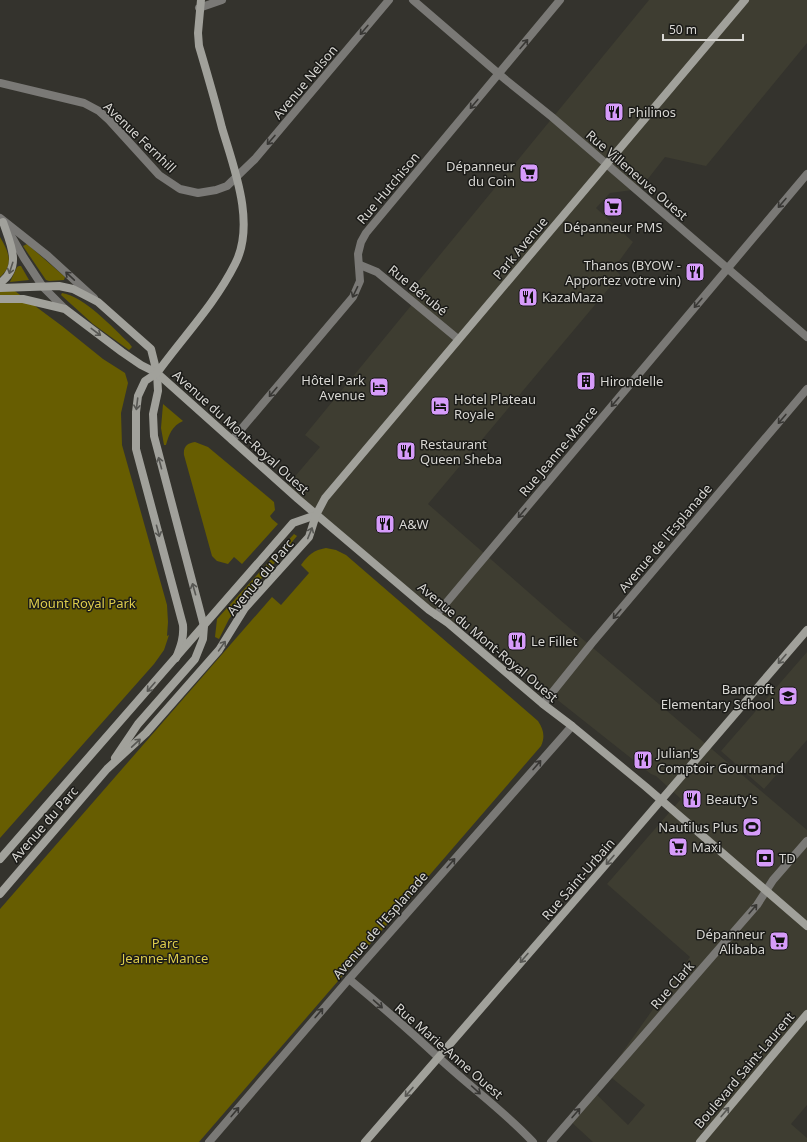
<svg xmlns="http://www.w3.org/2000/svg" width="807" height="1142" viewBox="0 0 807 1142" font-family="'Noto Sans',sans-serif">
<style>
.built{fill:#3e3d31}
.green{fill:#675d01}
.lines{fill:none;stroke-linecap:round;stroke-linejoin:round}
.street{stroke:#7a7976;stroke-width:8}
.secondary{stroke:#a1a19b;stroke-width:8}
.oneway{stroke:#383734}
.oneway2{stroke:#575753}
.labels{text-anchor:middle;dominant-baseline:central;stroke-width:3;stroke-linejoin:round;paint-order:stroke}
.street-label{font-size:13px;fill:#d8d7d3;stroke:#1b1b18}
.poi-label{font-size:13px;fill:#d8d7d3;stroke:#1b1b18;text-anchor:start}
.park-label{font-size:13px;fill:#decd4c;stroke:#1b1b18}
</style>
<rect width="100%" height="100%" fill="#34332d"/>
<g class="built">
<polygon points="649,0 807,0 807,43 706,166 665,157 640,189 610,193 596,208 633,242 614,268 620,275 428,504 559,619 807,830 807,1105 791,1124 807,1138 807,1142 593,1142 568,1119 593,1091 628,1125 645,1105 607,1074 690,957 607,884 681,799 656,776 651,774 473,633 436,615 286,487 320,447 305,435 414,302 407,295"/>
<polygon points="807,652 807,740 764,789 721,751"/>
</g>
<g class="green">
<path d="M 0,237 C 8,251 15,264 0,277 Z"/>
<polygon points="27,244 65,277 64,280 49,281 46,280 23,246"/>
<polygon points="19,266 21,266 29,280 10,282 17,267"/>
<polygon points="0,280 62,326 103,359 125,373 128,383 121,413 122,445 167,605 168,622 167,636 169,635 164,650 154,664 0,838"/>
<path d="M 62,293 C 84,296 113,328 129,343 L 132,347 L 129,350 L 93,324 L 61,295 Z"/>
<path d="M 163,404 L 183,421 C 172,426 169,434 166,445 L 164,445 L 161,428 Z"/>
<path d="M 195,442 L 208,447 L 274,502 L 275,510 L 270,516 L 272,519 L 278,524 L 242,564 L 234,557 L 228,564 L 217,561 L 212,556 L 184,455 C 183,447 187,443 195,442 Z"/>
<polygon points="294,534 297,536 237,608 229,619 219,639 215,637 217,619"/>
<path d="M 326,548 L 336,550 L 346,555 L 538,721 C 544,730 545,737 541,746 L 199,1142 L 0,1142 L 0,909 L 272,597 L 281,605 L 309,573 L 301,565 C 308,555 314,550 326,548 Z"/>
</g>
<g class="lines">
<g class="street">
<polyline points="413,0 506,80 552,117 807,337"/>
<polyline points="199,8 222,0"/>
<polyline points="0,83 84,103 99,111 109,120 159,175 180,189 198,193 216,190 227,186 255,159 389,0"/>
<polyline points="0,218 48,256 94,298"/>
<polyline points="9,232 24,258 43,287 65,309"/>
<polyline points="360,265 377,272 458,339"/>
<polyline points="232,440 353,297 360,281 358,254 361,242 366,233 560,0"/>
<polyline points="436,615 807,174"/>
<polyline points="543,704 592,643 807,389"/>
<path d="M 349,979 C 379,1004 409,1030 438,1057 C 469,1086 504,1111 533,1142"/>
<polyline points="209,1142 349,979 572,726"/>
<polyline points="551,1142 757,905 773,880 807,841"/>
</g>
<g class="secondary">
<path d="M 0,283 C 23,267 10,243 3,222"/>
<polyline points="0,288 59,286 73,289 98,302 151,349 157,373 158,391 153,414 154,436 204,626 203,639 195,659 138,724 115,758"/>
<polyline points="0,299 23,299 65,309 122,352 141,365 157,373 298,499 429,610 448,623 543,704 572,726 646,787 807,926"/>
<path d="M 176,658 C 181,646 184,637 183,625 L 136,449 L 136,412 L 138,396 L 145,381 L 157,373 C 183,337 215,304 235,264 C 256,224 234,168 222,128 C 215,100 207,73 199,46 L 198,33 L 201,0"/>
<polyline points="0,859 293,523 316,515"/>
<polyline points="0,894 107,769 146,733 219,650 245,608 309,537 316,515 325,498 745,0"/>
<polyline points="365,1142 602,869 807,630"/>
<polyline points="700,1142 807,1014"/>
</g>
</g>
<defs><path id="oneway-shaft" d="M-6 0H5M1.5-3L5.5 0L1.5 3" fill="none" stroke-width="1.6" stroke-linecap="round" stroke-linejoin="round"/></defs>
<g class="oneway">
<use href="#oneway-shaft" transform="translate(364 30) rotate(130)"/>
<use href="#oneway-shaft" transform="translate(524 44) rotate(-50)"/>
<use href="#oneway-shaft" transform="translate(474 104) rotate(130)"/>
<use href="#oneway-shaft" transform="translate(271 140) rotate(131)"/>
<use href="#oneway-shaft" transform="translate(782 203) rotate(131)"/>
<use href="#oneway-shaft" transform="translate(70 276) rotate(-137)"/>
<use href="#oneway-shaft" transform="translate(355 292) rotate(116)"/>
<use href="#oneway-shaft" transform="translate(698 303) rotate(130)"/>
<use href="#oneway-shaft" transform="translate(273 392) rotate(130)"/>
<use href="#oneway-shaft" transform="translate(615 402) rotate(130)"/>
<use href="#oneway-shaft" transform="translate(782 419) rotate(130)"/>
<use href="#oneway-shaft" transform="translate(522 513) rotate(130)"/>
<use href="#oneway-shaft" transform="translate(617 614) rotate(130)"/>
<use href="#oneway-shaft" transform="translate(537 765) rotate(-49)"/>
<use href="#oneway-shaft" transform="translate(451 863) rotate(-49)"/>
<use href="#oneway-shaft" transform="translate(753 909) rotate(-50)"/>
<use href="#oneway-shaft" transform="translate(378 1004) rotate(41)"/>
<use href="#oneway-shaft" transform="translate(319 1013) rotate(-50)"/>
<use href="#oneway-shaft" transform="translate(476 1090) rotate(42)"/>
<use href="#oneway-shaft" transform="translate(235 1112) rotate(-50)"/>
<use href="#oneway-shaft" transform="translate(576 1113) rotate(-49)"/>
</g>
<g class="oneway2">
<use href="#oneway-shaft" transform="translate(11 268) rotate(108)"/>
<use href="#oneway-shaft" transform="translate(96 332) rotate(37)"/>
<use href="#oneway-shaft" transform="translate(137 404) rotate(97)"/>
<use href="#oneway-shaft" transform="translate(160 463) rotate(-105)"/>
<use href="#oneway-shaft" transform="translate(158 531) rotate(75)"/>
<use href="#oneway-shaft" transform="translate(310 533) rotate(-68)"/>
<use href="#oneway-shaft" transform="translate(194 589) rotate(-106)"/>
<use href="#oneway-shaft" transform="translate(222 646) rotate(-55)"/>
<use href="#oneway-shaft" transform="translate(782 659) rotate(131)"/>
<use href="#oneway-shaft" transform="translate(151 687) rotate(131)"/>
<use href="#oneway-shaft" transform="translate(136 743) rotate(-43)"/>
<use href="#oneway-shaft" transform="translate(610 860) rotate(131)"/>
<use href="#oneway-shaft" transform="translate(524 958) rotate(131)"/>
<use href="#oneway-shaft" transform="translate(409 1092) rotate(131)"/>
<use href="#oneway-shaft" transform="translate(725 1112) rotate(-50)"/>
</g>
<defs>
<g id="restaurant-square" transform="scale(1)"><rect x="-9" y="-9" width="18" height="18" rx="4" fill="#d69bfa" stroke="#1b1b18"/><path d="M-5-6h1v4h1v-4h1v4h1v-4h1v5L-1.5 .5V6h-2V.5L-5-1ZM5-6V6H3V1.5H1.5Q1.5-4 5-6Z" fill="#111"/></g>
<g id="supermarket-square" transform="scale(1)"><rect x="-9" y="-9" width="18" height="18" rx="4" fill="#d69bfa" stroke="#1b1b18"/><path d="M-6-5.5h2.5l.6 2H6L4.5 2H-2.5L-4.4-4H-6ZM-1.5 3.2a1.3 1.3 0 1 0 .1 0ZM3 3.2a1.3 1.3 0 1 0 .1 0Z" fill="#111"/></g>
<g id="building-square" transform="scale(1)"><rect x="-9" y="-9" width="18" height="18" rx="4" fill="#d69bfa" stroke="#1b1b18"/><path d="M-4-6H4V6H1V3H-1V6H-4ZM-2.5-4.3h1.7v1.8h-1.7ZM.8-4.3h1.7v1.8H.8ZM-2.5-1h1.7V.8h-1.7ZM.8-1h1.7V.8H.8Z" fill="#111"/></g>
<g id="hotel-square" transform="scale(1)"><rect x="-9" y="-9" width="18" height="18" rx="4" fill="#d69bfa" stroke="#1b1b18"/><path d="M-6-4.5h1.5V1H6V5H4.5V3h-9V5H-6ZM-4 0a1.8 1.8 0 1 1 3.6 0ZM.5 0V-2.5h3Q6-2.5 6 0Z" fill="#111"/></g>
<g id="school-square" transform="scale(1)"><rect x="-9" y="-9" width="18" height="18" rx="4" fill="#d69bfa" stroke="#1b1b18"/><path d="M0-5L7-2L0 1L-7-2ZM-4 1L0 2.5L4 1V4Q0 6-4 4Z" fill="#111"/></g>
<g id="stadium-square" transform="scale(1)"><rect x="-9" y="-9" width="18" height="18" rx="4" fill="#d69bfa" stroke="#1b1b18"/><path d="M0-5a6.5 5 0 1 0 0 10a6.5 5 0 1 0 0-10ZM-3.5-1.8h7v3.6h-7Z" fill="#111"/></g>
<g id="bank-square" transform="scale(1)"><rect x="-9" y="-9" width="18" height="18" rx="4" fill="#d69bfa" stroke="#1b1b18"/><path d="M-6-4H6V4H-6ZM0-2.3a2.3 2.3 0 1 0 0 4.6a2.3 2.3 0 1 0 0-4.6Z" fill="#111"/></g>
</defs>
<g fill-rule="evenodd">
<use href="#restaurant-square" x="614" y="112"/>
<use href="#supermarket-square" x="529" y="173"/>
<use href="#supermarket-square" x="613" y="207"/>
<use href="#restaurant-square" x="695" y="272"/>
<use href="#restaurant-square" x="528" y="297"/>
<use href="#building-square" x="586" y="381"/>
<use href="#hotel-square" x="379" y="387"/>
<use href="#hotel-square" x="440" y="406"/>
<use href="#restaurant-square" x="406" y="451"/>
<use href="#restaurant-square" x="385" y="524"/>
<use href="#restaurant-square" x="517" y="641"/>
<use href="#school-square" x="788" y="696"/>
<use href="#restaurant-square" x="643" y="760"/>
<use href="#restaurant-square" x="692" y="799"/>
<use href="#stadium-square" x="752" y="827"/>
<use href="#supermarket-square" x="678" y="847"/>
<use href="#bank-square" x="765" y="858"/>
<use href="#supermarket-square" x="779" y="941"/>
</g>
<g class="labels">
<g class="street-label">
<text transform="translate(305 82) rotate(-50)">Avenue Nelson</text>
<text transform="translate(140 137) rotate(44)">Avenue Fernhill</text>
<text transform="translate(637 175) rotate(41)">Rue Villeneuve Ouest</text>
<text transform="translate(388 188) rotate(-50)">Rue Hutchison</text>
<text transform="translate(520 248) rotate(-50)">Park Avenue</text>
<text transform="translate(418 290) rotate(39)">Rue Bérubé</text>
<text transform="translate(241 432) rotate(42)">Avenue du Mont-Royal Ouest</text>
<text transform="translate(558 451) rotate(-50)">Rue Jeanne-Mance</text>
<text transform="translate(665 538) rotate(-50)">Avenue de l'Esplanade</text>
<text transform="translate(260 577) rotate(-50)">Avenue du Parc</text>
<text transform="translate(488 642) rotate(40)">Avenue du Mont-Royal Ouest</text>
<text transform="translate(44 824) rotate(-49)">Avenue du Parc</text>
<text transform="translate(578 879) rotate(-49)">Rue Saint-Urbain</text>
<text transform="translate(380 925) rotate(-49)">Avenue de l'Esplanade</text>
<text transform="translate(672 985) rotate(-49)">Rue Clark</text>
<text transform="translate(449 1051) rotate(41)">Rue Marie-Anne Ouest</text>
<text transform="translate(744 1070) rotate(-50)">Boulevard Saint-Laurent</text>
</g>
<g class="poi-label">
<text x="628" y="112">Philinos</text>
<text x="515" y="166" text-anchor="end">Dépanneur<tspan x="515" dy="15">du Coin</tspan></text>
<text x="613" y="227" text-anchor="middle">Dépanneur PMS</text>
<text x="681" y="265" text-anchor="end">Thanos (BYOW -<tspan x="681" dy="15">Apportez votre vin)</tspan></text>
<text x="542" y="297">KazaMaza</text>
<text x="365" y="380" text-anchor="end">Hôtel Park<tspan x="365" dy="15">Avenue</tspan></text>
<text x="600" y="381">Hirondelle</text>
<text x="454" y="399">Hotel Plateau<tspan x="454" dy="15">Royale</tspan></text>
<text x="420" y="444">Restaurant<tspan x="420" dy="15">Queen Sheba</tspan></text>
<text x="399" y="524">A&amp;W</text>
<text x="531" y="641">Le Fillet</text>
<text x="774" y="689" text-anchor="end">Bancroft<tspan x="774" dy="15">Elementary School</tspan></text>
<text x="657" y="753">Julian’s<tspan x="657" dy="15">Comptoir Gourmand</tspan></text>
<text x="706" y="799">Beauty's</text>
<text x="738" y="827" text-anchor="end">Nautilus Plus</text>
<text x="692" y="847">Maxi</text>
<text x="779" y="858">TD</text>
<text x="765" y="934" text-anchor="end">Dépanneur<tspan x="765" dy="15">Alibaba</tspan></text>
</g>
<g class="park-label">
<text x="82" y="603">Mount Royal Park</text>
<text x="165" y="943">Parc<tspan x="165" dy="15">Jeanne-Mance</tspan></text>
</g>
</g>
<path d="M663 34v6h80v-6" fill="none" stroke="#d8d7d3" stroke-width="2"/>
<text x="669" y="34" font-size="12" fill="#d8d7d3" stroke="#1b1b18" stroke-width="3" paint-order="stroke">50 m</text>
</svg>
